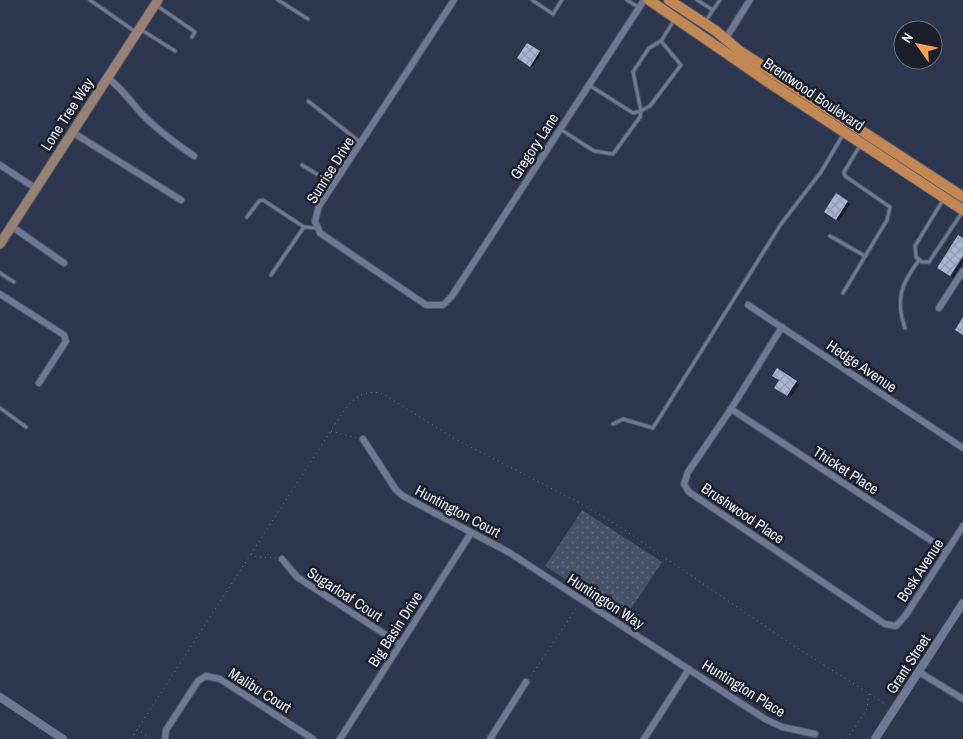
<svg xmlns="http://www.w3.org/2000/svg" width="963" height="739" viewBox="0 0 963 739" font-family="'Archivo Narrow',sans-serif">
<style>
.park{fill:url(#park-dots)}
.shadow{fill:#0007}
.building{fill:url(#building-cross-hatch)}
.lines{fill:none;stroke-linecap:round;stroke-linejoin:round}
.service-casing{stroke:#4c5568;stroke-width:5}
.minor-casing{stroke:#4c5568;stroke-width:8}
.tertiary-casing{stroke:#4c5568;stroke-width:9}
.secondary-casing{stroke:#4c5568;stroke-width:11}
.primary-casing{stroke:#4c5568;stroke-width:12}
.path{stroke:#6a7387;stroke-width:1;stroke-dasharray:1 4;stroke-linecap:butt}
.service{stroke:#6e7a95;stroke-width:3}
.minor{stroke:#6e7a95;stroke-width:6}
.tertiary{stroke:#6e7a95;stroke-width:8}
.secondary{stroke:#998075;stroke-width:9}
.primary{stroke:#c38754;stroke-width:10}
.labels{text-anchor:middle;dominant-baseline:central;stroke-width:5;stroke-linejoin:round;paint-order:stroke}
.street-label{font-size:15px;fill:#eaf0fc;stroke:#1a1f29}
</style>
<defs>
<pattern id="park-dots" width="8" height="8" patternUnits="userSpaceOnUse" patternTransform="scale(1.25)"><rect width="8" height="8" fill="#47526a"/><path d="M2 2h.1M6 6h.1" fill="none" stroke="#626b80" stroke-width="1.8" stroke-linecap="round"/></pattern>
<pattern id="building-cross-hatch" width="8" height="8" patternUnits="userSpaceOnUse" patternTransform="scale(1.25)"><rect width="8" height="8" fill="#a8b6d3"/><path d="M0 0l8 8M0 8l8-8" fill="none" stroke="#909ab1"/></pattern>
</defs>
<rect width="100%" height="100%" fill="#2c374f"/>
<polygon class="park" points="582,510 662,562 625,618 545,566"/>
<g class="shadow">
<polygon points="539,52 541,54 532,67 520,60"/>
<polygon points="847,202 850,204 839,221 828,214"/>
<polygon points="963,258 963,262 953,278 951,277"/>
<polygon points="796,382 799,385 790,398 778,390"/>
</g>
<g class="building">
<polygon points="527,43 540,51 530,67 517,58"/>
<polygon points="836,193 848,201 836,220 824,212"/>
<polygon points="958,235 963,238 963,256 950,276 937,268"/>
<polygon points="963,317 963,335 955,330"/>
<polygon points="777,368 797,381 787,396 774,388 779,380 772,376"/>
</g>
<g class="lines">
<g class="service-casing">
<g id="service">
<polyline points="90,0 137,33"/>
<polyline points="278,0 308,19"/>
<polyline points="532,0 553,14 562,0"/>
<polyline points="627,0 638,7"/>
<polyline points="697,0 713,10 720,0"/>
<polyline points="156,5 195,32 192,37"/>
<polyline points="705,22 713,10"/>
<polyline points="140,29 175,51"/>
<polyline points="589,85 633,113 641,111 633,72 649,48 661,41 675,19"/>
<polyline points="308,101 360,142"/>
<polyline points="560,129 594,151 613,154 640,117 641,111 650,106 681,65 661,41"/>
<polyline points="302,165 333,184"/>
<polyline points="943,200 915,246 916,257 922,262 929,262 963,211"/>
<polyline points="247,217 259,201 263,200 304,227 316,228"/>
<polyline points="830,236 865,256"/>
<polyline points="0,273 14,282"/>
<polyline points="271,275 304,227"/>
<polyline points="843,293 887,220 890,207 845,176 844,172 861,144"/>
<path d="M 905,328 C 895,300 901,284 919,260"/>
<polyline points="0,408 26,427"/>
<polyline points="613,424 623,419 653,428 781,224 821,172 844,133"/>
</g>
</g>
<g class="minor-casing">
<g id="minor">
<polyline points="454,0 319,206 315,221 320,233 426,305 443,305 452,296 644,0"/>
<polyline points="724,41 750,0"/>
<path d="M 108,78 C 121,88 129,99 140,112 C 156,129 175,143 194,156"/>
<polyline points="72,132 181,200"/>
<polyline points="0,165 35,188"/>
<polyline points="11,226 64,263"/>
<polyline points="0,294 64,335 66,341 39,383"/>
<polyline points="748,305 963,448"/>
<polyline points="939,308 963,271"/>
<polyline points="782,327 731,409 688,472 684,484 689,492 885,624 896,626 906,615 963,526"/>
<polyline points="731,409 947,551"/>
<polyline points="363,439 396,490 403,496 510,553 765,719 782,727 815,734"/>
<polyline points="282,559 297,577 400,644"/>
<polyline points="919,672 963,699"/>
<polyline points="165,739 166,730 198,681 206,676 220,679 313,739"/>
<polyline points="340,739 471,533"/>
<polyline points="490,739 526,682"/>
<polyline points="644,739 689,669"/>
</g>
</g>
<g class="tertiary-casing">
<g id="tertiary">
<polyline points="0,697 63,739"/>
<polyline points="875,739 963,603"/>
</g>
</g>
<g class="secondary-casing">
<polyline id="secondary" points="0,244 158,0"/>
</g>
<g class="primary-casing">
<g id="primary">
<polyline points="649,0 771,84 963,210"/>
<polyline points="669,0 716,31 741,52 963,197"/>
</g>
</g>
<g class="path">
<polyline points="331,431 356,438"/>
<circle cx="600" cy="565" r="12"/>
<polyline points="251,554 256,557 276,558"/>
<polyline points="607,554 623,530"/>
<polyline points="551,571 554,566 587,566"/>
<polyline points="605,577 622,609 618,615"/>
<polyline points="582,592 593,576"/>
<polyline points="531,676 577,607"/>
<polyline points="137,729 152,739"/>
<path d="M 131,739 L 345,409 C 356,396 366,389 383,394 L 455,439 L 582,504 L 623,529 L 794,646 L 887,705"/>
<polyline points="847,739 867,709 869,694"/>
</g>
<use href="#service" class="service"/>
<use href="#minor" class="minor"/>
<use href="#tertiary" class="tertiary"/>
<use href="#secondary" class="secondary"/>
<use href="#primary" class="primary"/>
</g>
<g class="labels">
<g class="street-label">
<text transform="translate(814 94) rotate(34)">Brentwood Boulevard</text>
<text transform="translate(67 114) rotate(-57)">Lone Tree Way</text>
<text transform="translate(534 146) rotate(-57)">Gregory Lane</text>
<text transform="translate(330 170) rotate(-58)">Sunrise Drive</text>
<text transform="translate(862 366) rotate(34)">Hedge Avenue</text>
<text transform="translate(846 470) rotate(33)">Thicket Place</text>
<text transform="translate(458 511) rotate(28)">Huntington Court</text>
<text transform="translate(743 513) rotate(34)">Brushwood Place</text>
<text transform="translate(920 570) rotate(-57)">Bosk Avenue</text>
<text transform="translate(345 594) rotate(33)">Sugarloaf Court</text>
<text transform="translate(606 601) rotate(33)">Huntington Way</text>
<text transform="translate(395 629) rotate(-57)">Big Basin Drive</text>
<text transform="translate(908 664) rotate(-57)">Grant Street</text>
<text transform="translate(744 688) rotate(32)">Huntington Place</text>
<text transform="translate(260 690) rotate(32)">Malibu Court</text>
</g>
</g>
<g transform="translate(918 45) rotate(303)"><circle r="24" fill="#1a1f29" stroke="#6d737d"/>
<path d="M0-4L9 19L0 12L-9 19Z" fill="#fc9e52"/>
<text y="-8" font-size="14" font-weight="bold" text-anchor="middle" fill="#eaf0fc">N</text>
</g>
</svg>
